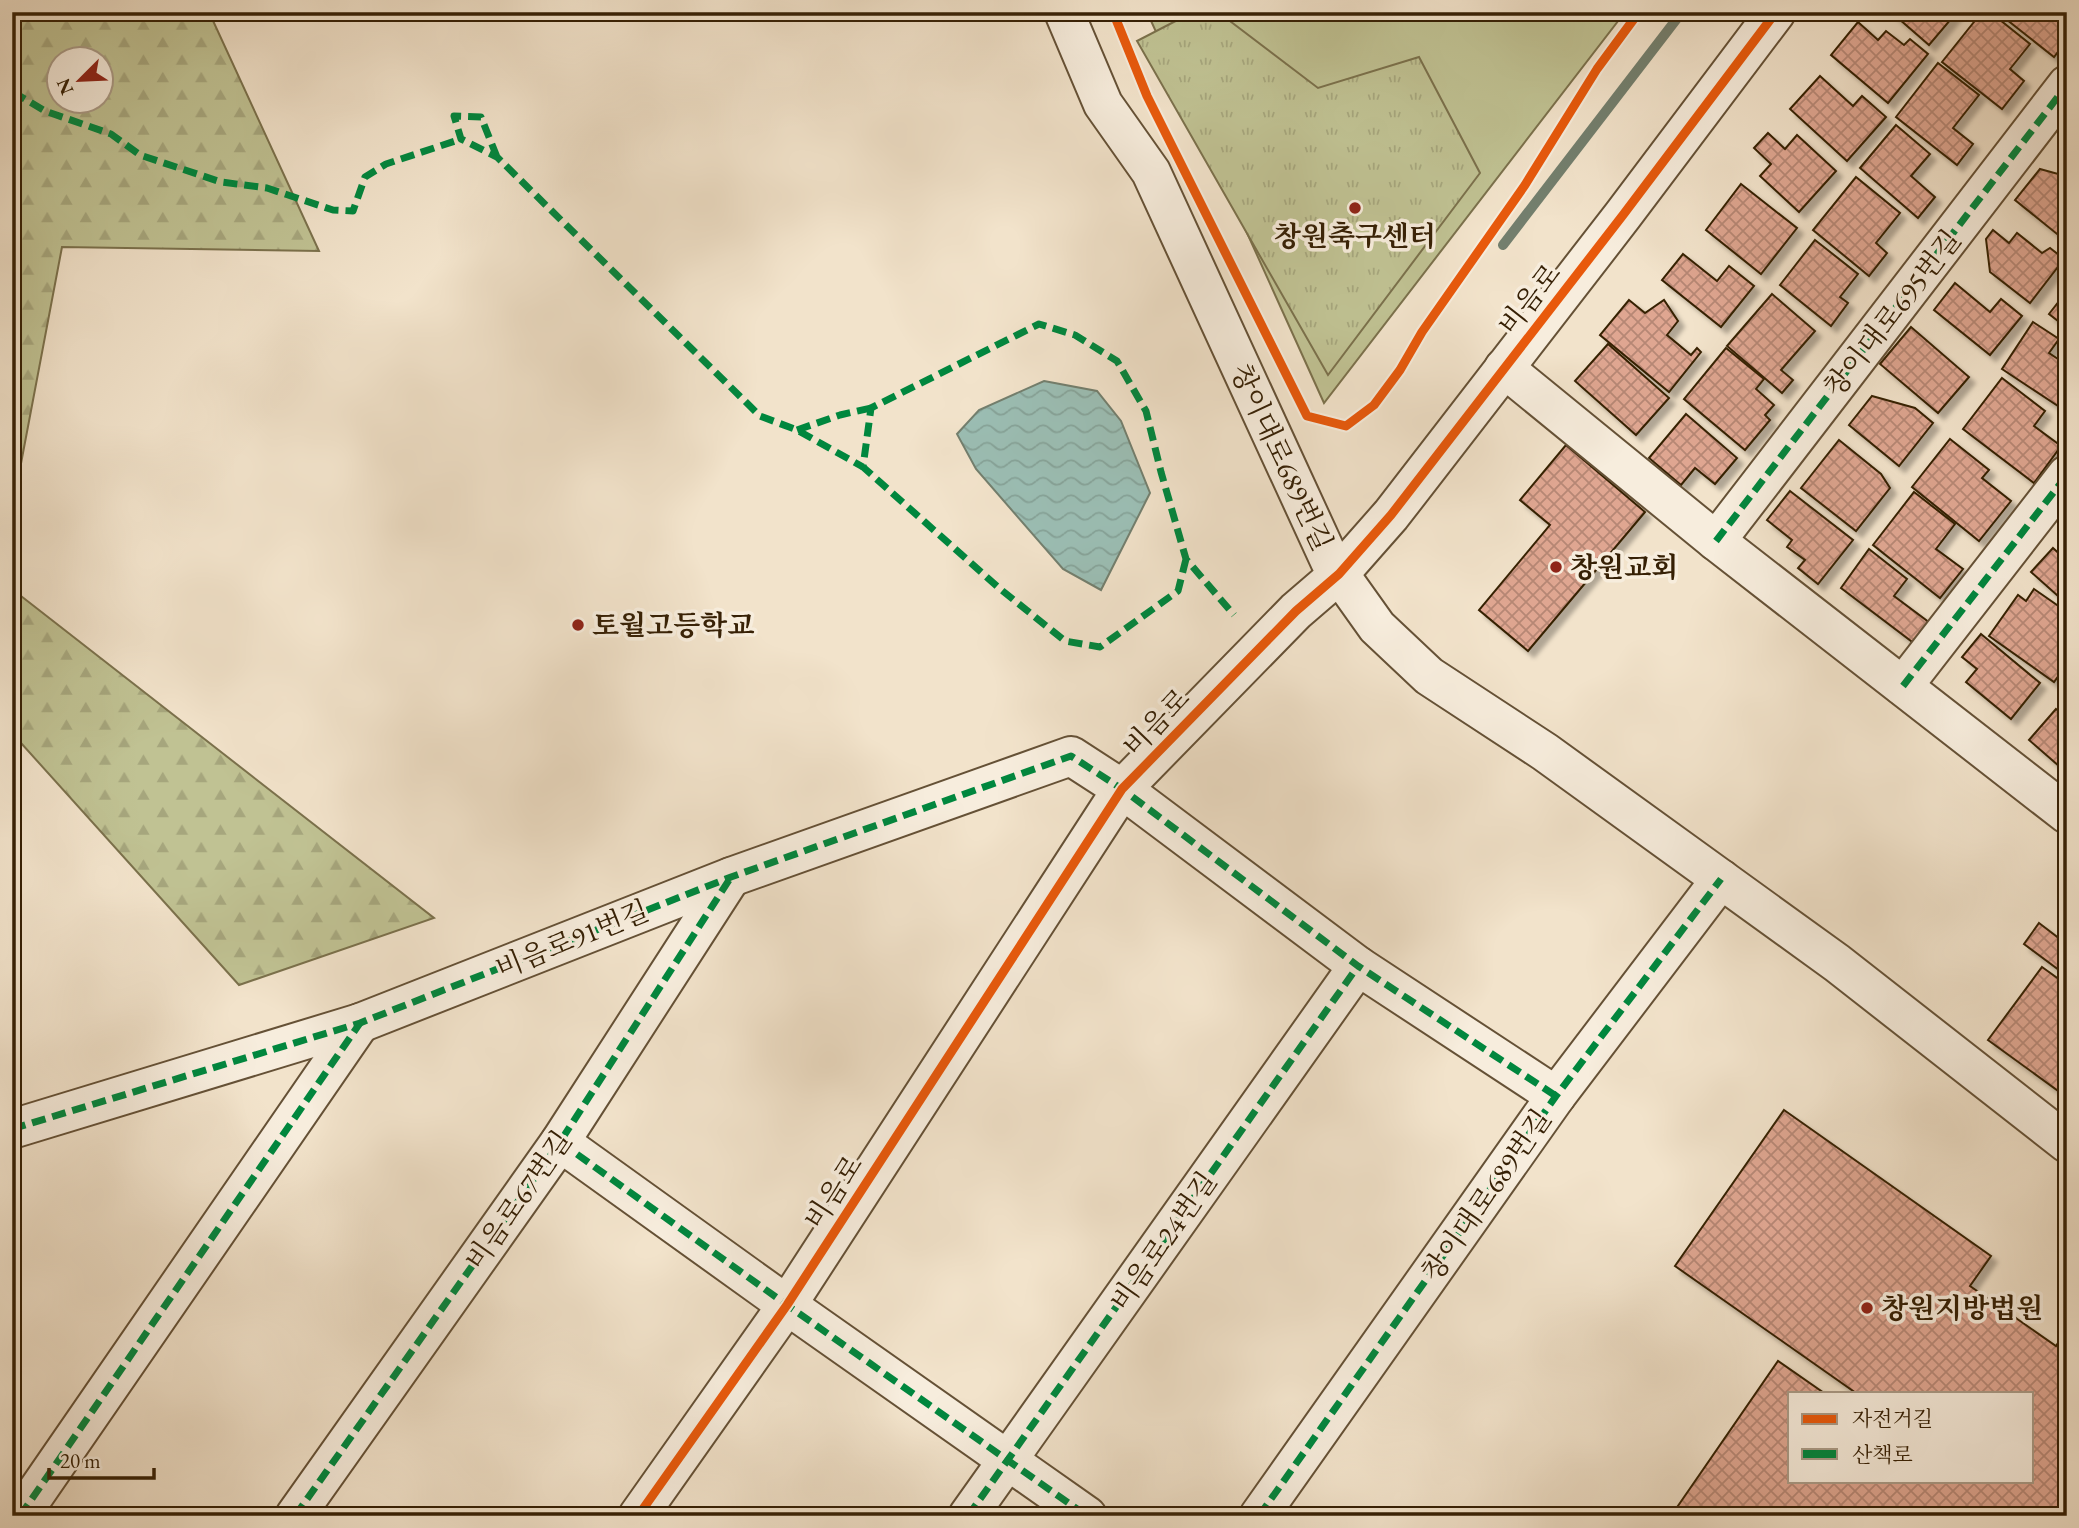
<svg xmlns="http://www.w3.org/2000/svg" width="2079" height="1528" viewBox="0 0 2079 1528" font-family="'EB Garamond','Noto Serif KR',serif">
<style>
.grass{fill:#c0c293;stroke:#7b714c;stroke-width:2}
.forest{fill:url(#forest-firs);stroke:#7b714c;stroke-width:2;fill-rule:evenodd}
.park{fill:url(#park-tufts);stroke:#7b714c;stroke-width:2}
.water{fill:url(#water-waves);stroke:#737f6e;stroke-width:2}
.lines{fill:none;stroke-linecap:round;stroke-linejoin:round}
.stream{stroke:#737f6e;stroke-width:10}
.building{fill:url(#building-cross-hatch);stroke:#362005;stroke-width:2;filter:url(#shadow)}
.minor-casing{stroke:#655136;stroke-width:42}
.tertiary-casing{stroke:#655136;stroke-width:42}
.minor{stroke:#f7eddd;stroke-width:38}
.tertiary{stroke:#f7eddd;stroke-width:38}
.quiet{stroke:#00873e;stroke-width:7;stroke-dasharray:14 7;stroke-linecap:butt}
.cycleway-casing{stroke:#f7eddd;stroke-width:13}
.cycleway{stroke:#e8590c;stroke-width:9}
.poi-dot{fill:#8f2418;stroke:#f7eddd;stroke-width:2.5}
.labels{text-anchor:middle;dominant-baseline:central;stroke-width:7;stroke-linejoin:round;paint-order:stroke}
.poi-label{font-size:28px;font-weight:bold;fill:#362005;stroke:#f7eddd;text-anchor:start}
.street-label{font-size:28px;fill:#362005;stroke:#f7eddd}
</style>
<defs>
<pattern id="forest-firs" width="22" height="20" patternUnits="userSpaceOnUse" patternTransform="scale(1.75)"><rect width="22" height="20" fill="#c0c293"/><path d="M5 1l3.5 6h-7zM16 11l3.5 6h-7z" fill="#a6a67d"/></pattern>
<pattern id="park-tufts" width="24" height="20" patternUnits="userSpaceOnUse" patternTransform="scale(1.75)"><rect width="24" height="20" fill="#c0c293"/><path d="M3 7l-1-3M5 7V3M7 7l1-3M15 17l-1-3M17 17v-4M19 17l1-3" fill="none" stroke="#a6a67d"/></pattern>
<pattern id="water-waves" width="16" height="10" patternUnits="userSpaceOnUse" patternTransform="scale(1.75)"><rect width="16" height="10" fill="#9bbeb4"/><path d="M0 5q4-4 8 0t8 0" fill="none" stroke="#86a399"/></pattern>
<pattern id="building-cross-hatch" width="8" height="8" patternUnits="userSpaceOnUse" patternTransform="scale(1.75)"><rect width="8" height="8" fill="#dfa691"/><path d="M0 0l8 8M0 8l8-8" fill="none" stroke="#b68774"/></pattern>
<filter id="shadow"><feDropShadow dx="6" dy="6" stdDeviation="2" flood-color="#0004"/></filter>
</defs>
<rect width="100%" height="100%" fill="#f2e3cb"/>
<filter id="stains"><feTurbulence type="fractalNoise" baseFrequency=".00286" numOctaves="4"/><feColorMatrix values="0 0 0 0 .2 0 0 0 0 .09 0 0 0 0 .02 0 0 0 .5 -.17"/></filter>
<radialGradient id="worn" r=".72"><stop offset=".6" stop-color="#630" stop-opacity="0"/><stop offset="1" stop-color="#630" stop-opacity=".3"/></radialGradient>
<polygon class="grass" points="1147,12 1625,12 1324,403"/>
<g class="forest">
<path d="M 12,12 L 209,12 L 319,251 L 62,247 L 12,511 ZM 60,60 L 102,60 L 102,102 L 60,102 Z"/>
<polygon points="12,589 434,918 239,985 12,733"/>
</g>
<polygon class="park" points="1193,12 1218,12 1318,88 1419,57 1480,173 1328,375 1137,41"/>
<polygon class="water" points="1044,381 1097,391 1121,421 1150,493 1101,590 1063,569 976,469 957,434 979,410"/>
<g class="lines">
<polyline class="stream" points="1503,245 1682,12"/>
</g>
<g class="building">
<polygon points="1891,12 1957,12 1929,45"/>
<polygon points="1982,12 1990,12 2030,44 2010,69 2024,81 2002,109 1942,62"/>
<polygon points="1997,12 2067,12 2067,40 2054,57"/>
<polygon points="1858,22 1878,40 1886,31 1904,45 1910,39 1928,54 1888,103 1831,55"/>
<polygon points="1938,63 1979,95 1953,128 1973,144 1957,165 1896,117"/>
<polygon points="1820,76 1853,106 1862,96 1886,117 1847,161 1790,109"/>
<polygon points="1896,125 1930,154 1911,176 1935,197 1918,218 1860,168"/>
<polygon points="1768,133 1785,149 1797,135 1836,171 1799,212 1760,176 1771,164 1754,148"/>
<polygon points="2040,169 2058,174 2067,169 2067,242 2015,200"/>
<polygon points="1856,177 1900,213 1876,243 1887,253 1869,276 1813,230"/>
<polygon points="1741,184 1797,228 1761,274 1706,230"/>
<polygon points="1993,230 2009,243 2017,233 2042,253 2050,248 2064,259 2030,303 1990,272 1986,239"/>
<polygon points="1815,240 1858,274 1840,297 1848,303 1831,326 1780,285"/>
<polygon points="1683,254 1717,281 1729,266 1754,286 1721,327 1662,280"/>
<polygon points="1955,283 1990,312 2001,299 2022,316 1990,355 1934,310"/>
<polygon points="2067,291 2067,328 2049,314"/>
<polygon points="1772,294 1815,331 1781,370 1793,380 1782,393 1727,346"/>
<polygon points="1629,300 1645,313 1664,300 1678,321 1667,335 1691,355 1697,348 1701,352 1669,392 1600,335"/>
<polygon points="2033,322 2059,339 2049,353 2067,365 2067,412 2002,369"/>
<polygon points="1911,327 1969,377 1938,413 1880,364"/>
<polygon points="1608,344 1669,398 1636,435 1575,381"/>
<polygon points="1726,348 1764,379 1756,389 1774,405 1765,415 1770,420 1745,450 1684,399"/>
<polygon points="2002,378 2045,411 2034,426 2061,446 2034,483 1963,429"/>
<polygon points="1872,396 1915,408 1933,423 1899,466 1849,425"/>
<polygon points="1686,414 1737,458 1715,484 1695,468 1681,485 1649,458"/>
<polygon points="1950,439 1989,470 1982,478 2011,501 1979,541 1912,487"/>
<polygon points="1839,440 1881,474 1890,488 1856,531 1801,488"/>
<polygon points="1566,445 1645,512 1528,651 1479,610 1550,525 1520,500"/>
<polygon points="1790,491 1853,540 1818,584 1798,568 1805,560 1787,547 1792,540 1767,520"/>
<polygon points="1914,492 1955,524 1936,549 1963,569 1940,598 1873,545"/>
<polygon points="2053,548 2065,559 2067,558 2067,604 2031,572"/>
<polygon points="1869,549 1907,579 1894,596 1930,623 1915,644 1841,588"/>
<polygon points="2034,589 2067,612 2067,664 2054,682 1989,636 2018,595 2026,601"/>
<polygon points="1981,634 2040,683 2011,719 1966,682 1977,669 1962,657"/>
<polygon points="2056,709 2066,717 2067,716 2067,773 2029,740"/>
<polygon points="2039,923 2060,939 2067,929 2067,976 2024,944"/>
<polygon points="2042,967 2067,985 2067,1084 2061,1093 1988,1040"/>
<polygon points="1784,1110 1991,1256 1970,1286 2056,1346 2067,1329 2067,1516 1671,1516 1778,1361 1824,1393 1790,1393 1790,1481 2032,1481 2032,1393 1856,1393 1675,1266"/>
</g>
<g class="lines">
<g class="minor-casing">
<g id="minor">
<polyline points="1064,12 1103,104 1151,172 1330,561 1377,627 1429,676 1545,752 1837,963 2067,1143"/>
<polyline points="1504,368 1716,541 2067,814"/>
<polyline points="1716,541 2067,85"/>
<polyline points="1903,686 2067,475"/>
<polyline points="12,1129 360,1023 731,877 1071,756 1122,789 1358,966 1556,1096"/>
<polyline points="560,1142 787,1305 1087,1516"/>
<polyline points="20,1516 360,1023"/>
<polyline points="295,1516 560,1142 731,877"/>
<polyline points="968,1516 1358,966"/>
<polyline points="1259,1516 1556,1096 1721,879"/>
</g>
</g>
<g class="tertiary-casing">
<polyline id="tertiary" points="638,1516 787,1305 1122,789 1296,611 1339,574 1391,515 1623,215 1776,12"/>
</g>
<use href="#minor" class="minor"/>
<use href="#tertiary" class="tertiary"/>
<g class="quiet">
<polyline points="12,96 18,95 45,111 111,134 140,155 221,182 267,188 333,210 353,211 365,177 386,164 461,139"/>
<polyline points="497,157 481,117 454,116 461,139 497,157 760,416 797,430 863,467"/>
<polyline points="797,430 840,415 871,408"/>
<polyline points="1716,541 2067,85"/>
<polyline points="1186,559 1178,591 1100,647 1065,641 999,588 863,467 871,408 1039,324 1075,335 1117,361 1146,411 1161,472 1186,559 1234,615"/>
<polyline points="1903,686 2067,475"/>
<polyline points="12,1129 360,1023 731,877 1071,756 1122,789 1358,966 1556,1096"/>
<polyline points="560,1142 787,1305 1087,1516"/>
<polyline points="20,1516 360,1023"/>
<polyline points="295,1516 560,1142 731,877"/>
<polyline points="968,1516 1358,966"/>
<polyline points="1259,1516 1556,1096 1721,879"/>
</g>
<g class="cycleway-casing">
<g id="cycleway">
<polyline points="1113,12 1147,96 1307,416 1346,426 1374,405 1400,370 1422,332 1525,185 1597,69 1639,12"/>
<polyline points="638,1516 787,1305 1122,789 1296,611 1339,574 1391,515 1623,215 1776,12"/>
</g>
</g>
<use href="#cycleway" class="cycleway"/>
</g>
<g class="poi-dot">
<circle cx="1355" cy="208" r="7"/>
<circle cx="1556" cy="567" r="7"/>
<circle cx="578" cy="625" r="7"/>
<circle cx="1867" cy="1308" r="7"/>
</g>
<g class="labels">
<g class="poi-label">
<text x="1355" y="236" text-anchor="middle">창원축구센터</text>
<text x="1570" y="567">창원교회</text>
<text x="592" y="625">토월고등학교</text>
<text x="1881" y="1308">창원지방법원</text>
</g>
<g class="street-label">
<text transform="translate(1529 299) rotate(-52)">비음로</text>
<text transform="translate(1892 313) rotate(-52)">창이대로695번길</text>
<text transform="translate(1282 457) rotate(65)">창이대로689번길</text>
<text transform="translate(1156 722) rotate(-46)">비음로</text>
<text transform="translate(572 939) rotate(-22)">비음로91번길</text>
<text transform="translate(833 1192) rotate(-57)">비음로</text>
<text transform="translate(1486 1195) rotate(-55)">창이대로689번길</text>
<text transform="translate(518 1200) rotate(-55)">비음로67번길</text>
<text transform="translate(1163 1241) rotate(-55)">비음로24번길</text>
</g>
</g>
<rect width="2079" height="1528" fill="none" stroke="#f2e3cb" stroke-width="42"/>
<rect x="14" y="14" width="2051" height="1500" fill="none" stroke="#362005" stroke-width="3.5"/>
<rect x="21" y="21" width="2037" height="1486" fill="none" stroke="#362005" stroke-width="2"/>
<rect x="1788" y="1392" width="245" height="91" fill="#f7eddd" stroke="#aa9b87" stroke-width="2"/>
<rect x="1802" y="1414" width="35" height="10" fill="#e8590c" stroke="#aa9b87" stroke-width="2"/>
<text x="1852" y="1426" font-size="21" fill="#362005">자전거길</text>
<rect x="1802" y="1449" width="35" height="10" fill="#00873e" stroke="#aa9b87" stroke-width="2"/>
<text x="1852" y="1462" font-size="21" fill="#362005">산책로</text>
<g transform="translate(80 80) rotate(246)"><circle r="33" fill="#f7eddd" stroke="#aa9b87" stroke-width="2"/>
<path d="M0-5L12 26L0 18L-12 26Z" fill="#8f2418"/>
<text y="-10" font-size="19" font-weight="bold" text-anchor="middle" fill="#362005">N</text>
</g>
<path d="M49 1468v10h105v-10" fill="none" stroke="#362005" stroke-width="3.5"/>
<text x="60" y="1468" font-size="21" fill="#362005" stroke="#f7eddd" stroke-width="5" paint-order="stroke">20 m</text>
<rect width="100%" height="100%" filter="url(#stains)"/>
<rect width="100%" height="100%" fill="url(#worn)"/>
</svg>
